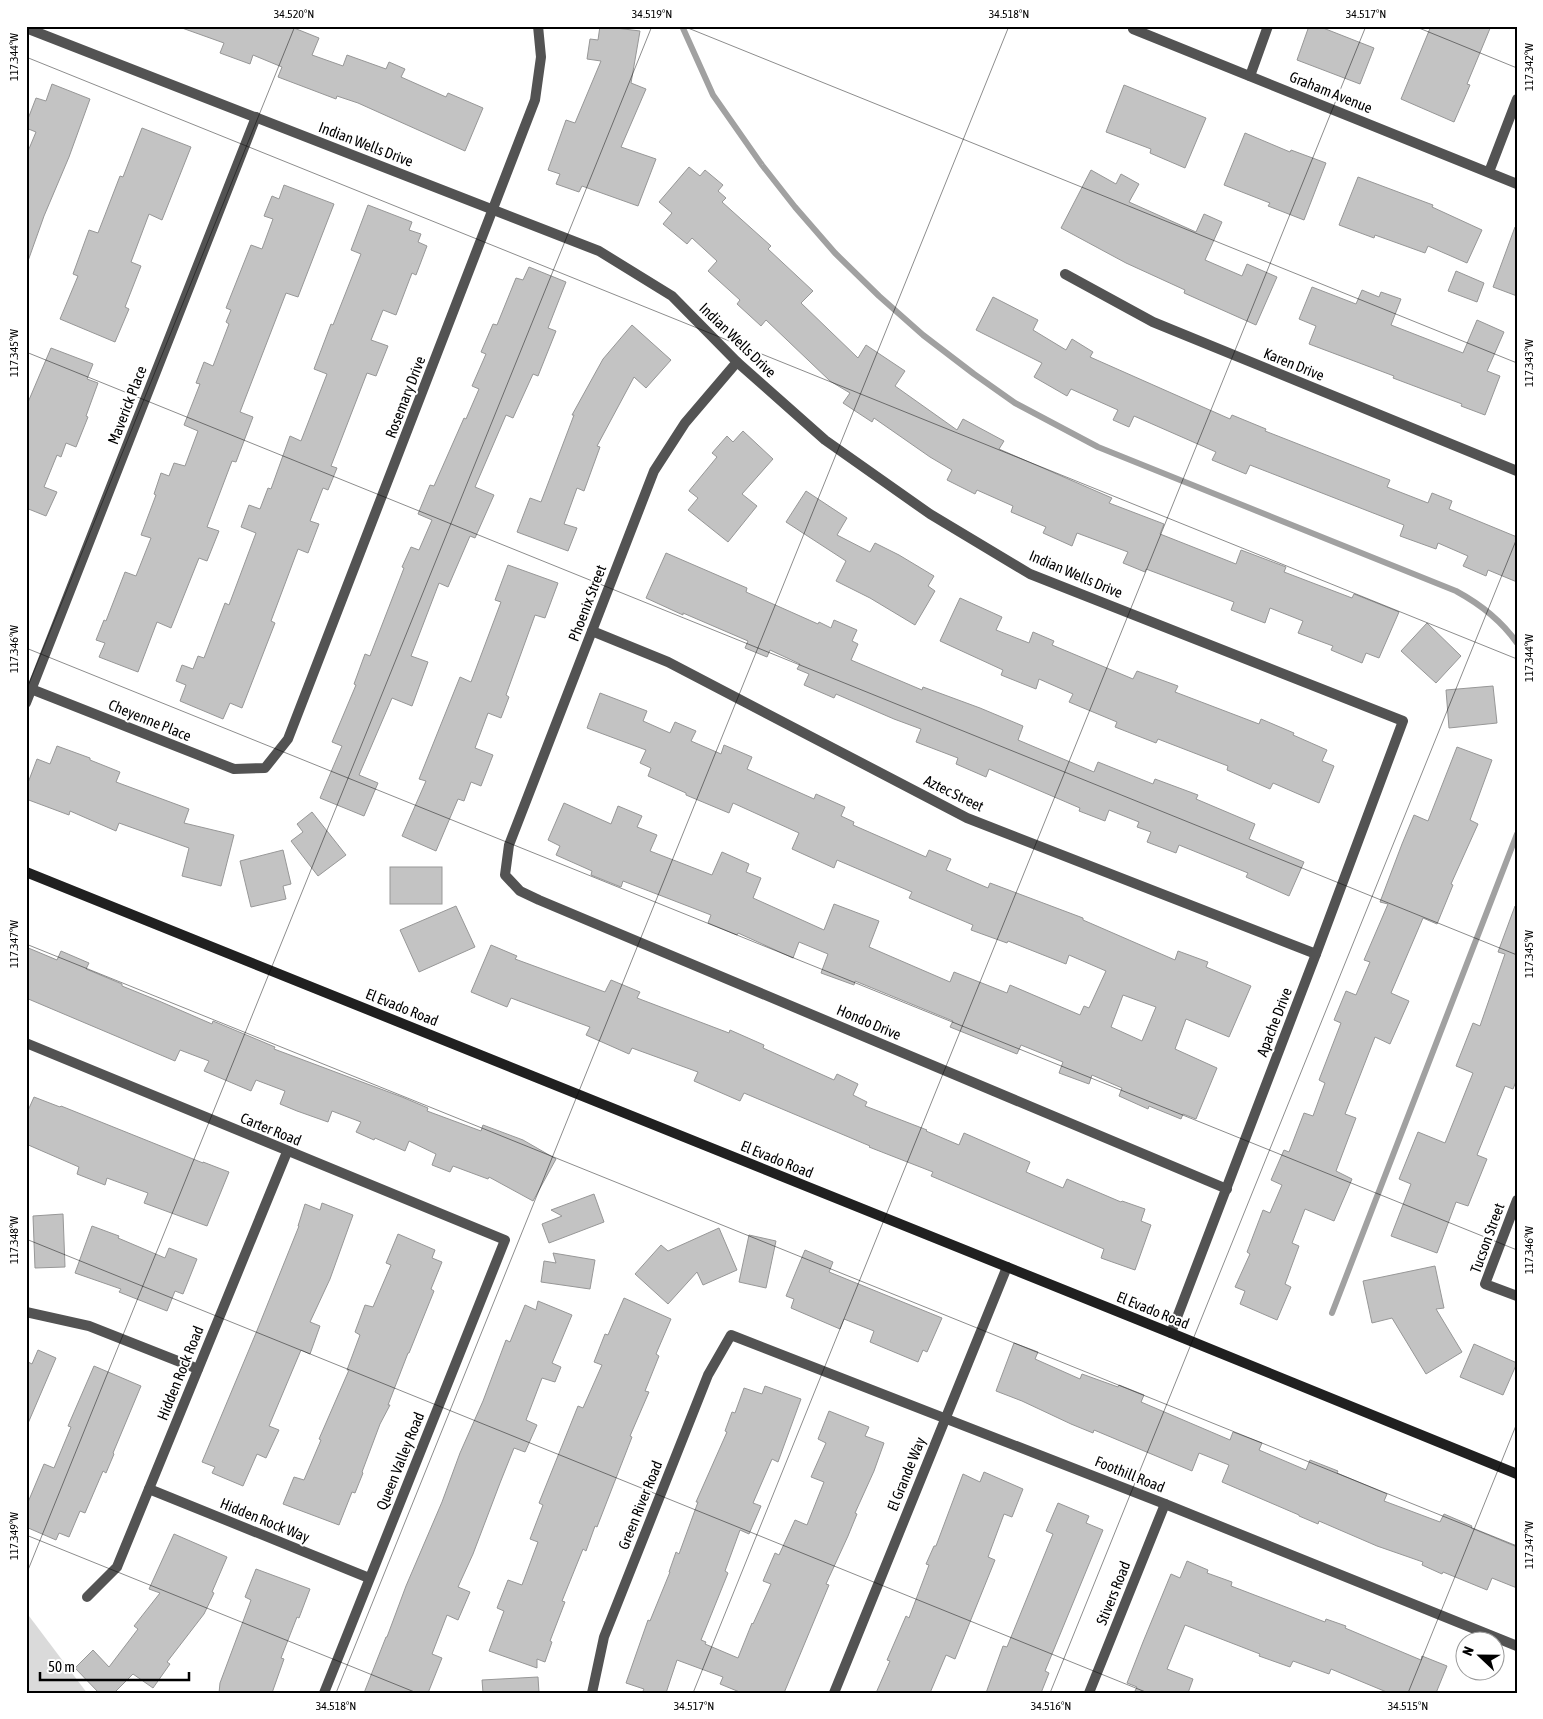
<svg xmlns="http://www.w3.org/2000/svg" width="1543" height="1719" viewBox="0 0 1543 1719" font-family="'Asap Condensed',sans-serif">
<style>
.green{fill:#dadada}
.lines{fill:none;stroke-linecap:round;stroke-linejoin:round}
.stream{stroke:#a1a1a1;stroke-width:6}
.building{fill:#c3c3c3;stroke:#979797;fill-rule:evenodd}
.street{stroke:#535353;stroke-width:10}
.secondary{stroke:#202020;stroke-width:10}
.ticks{fill:none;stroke:#000;stroke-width:1;stroke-opacity:0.45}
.labels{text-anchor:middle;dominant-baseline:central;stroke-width:4;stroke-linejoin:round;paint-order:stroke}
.street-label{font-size:15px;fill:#000;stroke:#fff}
.neatline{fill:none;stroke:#000;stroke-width:2}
.ticks-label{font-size:12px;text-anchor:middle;fill:#000}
</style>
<rect width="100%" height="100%" fill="#fff"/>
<polygon class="green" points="26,1612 87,1693 26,1693"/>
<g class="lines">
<g class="stream">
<path d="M 682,26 L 713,95 L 762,165 L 795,207 L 835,253 L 879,296 L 923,335 L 974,374 L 1015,403 L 1098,447 L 1456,591 C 1480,604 1501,620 1517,643"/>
<polyline points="1332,1313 1517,834"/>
</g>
</g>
<g class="building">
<polygon points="183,26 289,26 319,38 312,55 343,66 347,55 386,69 389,62 405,69 401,77 446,97 448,93 483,108 465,151 358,103 337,96 336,99 278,77 282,67 253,55 250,64 220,53 224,43 182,28"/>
<polygon points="600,26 640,31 631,83 646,89 621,147 656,159 638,206 582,186 579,192 556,184 560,174 548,170 566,120 575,123 601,61 587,59 590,39 598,40"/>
<polygon points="1309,26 1318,26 1374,48 1360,84 1297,60"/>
<polygon points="1431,26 1491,26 1467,84 1470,85 1454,122 1401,99"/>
<polygon points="52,84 90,99 69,157 44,216 28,261 26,260 26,156 36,132 26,128 26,124 36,98 46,101"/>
<polygon points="1124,85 1206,118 1185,168 1150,153 1151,149 1106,132"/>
<polygon points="142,128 191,147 162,220 149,214 131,262 141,266 125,307 129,309 115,342 60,319 78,276 73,274 89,230 98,233 120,176 123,177"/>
<polygon points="1245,133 1290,152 1291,150 1326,163 1304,220 1268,206 1270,203 1224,185"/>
<polygon points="689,167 700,176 705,170 723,185 718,191 726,198 722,202 771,246 768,249 813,291 801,303 858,358 866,345 905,371 895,386 957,430 963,419 1004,441 999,449 1112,498 1109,503 1164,524 1160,534 1236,564 1241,550 1286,567 1284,572 1352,598 1354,594 1399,612 1379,658 1366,653 1362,663 1331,650 1333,646 1298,633 1303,621 1270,608 1265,623 1231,610 1234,602 1146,569 1145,572 1123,563 1128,552 1077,533 1072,546 1043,533 1046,527 1011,512 1013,506 977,490 975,494 947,480 952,470 930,457 874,418 872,422 843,403 850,393 830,381 766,320 761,326 737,304 740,300 708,271 717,261 692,238 687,244 663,224 672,213 659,202"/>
<polygon points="1091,170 1116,184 1121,174 1139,184 1129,202 1196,232 1204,214 1222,222 1205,260 1242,276 1247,264 1277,277 1256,325 1184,293 1185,290 1126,263 1061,228"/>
<polygon points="1358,177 1433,205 1432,207 1482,230 1467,263 1428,246 1425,253 1375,235 1374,238 1339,225"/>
<polygon points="284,185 334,204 298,297 286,293 240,412 253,417 236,462 232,461 207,527 219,531 207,561 199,558 171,628 157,622 138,672 99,657 105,643 96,640 104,620 106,621 125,572 136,576 151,538 141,535 156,495 154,494 161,473 169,476 174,463 185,466 198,431 184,425 200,384 196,383 204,362 213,366 229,324 226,322 231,310 226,308 251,245 262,249 273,219 264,216 272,196 279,199"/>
<polygon points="368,205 412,222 409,230 421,234 418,242 427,246 416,275 412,273 396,315 383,310 371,340 388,346 376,376 367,373 331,466 337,468 328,490 323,488 310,521 319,524 308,553 298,549 271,621 275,623 242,708 230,703 223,719 180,701 186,685 176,681 182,665 193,669 198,656 204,658 225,603 229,605 256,533 241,527 249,505 260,509 268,488 271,489 290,436 301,441 327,374 314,369 331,324 333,325 361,254 351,250"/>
<polygon points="1515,227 1517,227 1517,296 1493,287"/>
<polygon points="529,267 566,282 548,328 556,331 538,376 533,374 513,418 506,415 475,487 494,495 475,538 470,536 448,587 439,583 411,656 428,662 412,706 392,698 359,775 378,783 364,816 320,798 342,746 332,742 356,685 354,684 365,654 370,656 404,568 402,567 411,547 419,550 432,520 418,514 430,485 434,486 464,418 466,419 479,389 472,386 486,354 481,352 493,324 497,325 516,278 523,280"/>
<polygon points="1456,271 1484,283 1477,302 1448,291"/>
<polygon points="1312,287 1356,304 1362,290 1379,297 1381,292 1401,299 1391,325 1463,353 1477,320 1504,332 1487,371 1500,376 1485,415 1461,406 1462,404 1393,378 1394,376 1309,344 1316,326 1299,319"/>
<polygon points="993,297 1038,320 1033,330 1066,350 1072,339 1093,352 1090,357 1230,419 1232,415 1266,429 1265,431 1390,480 1387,487 1428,503 1432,493 1452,501 1449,509 1517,537 1517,582 1488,570 1486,576 1463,566 1468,556 1438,543 1436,549 1400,536 1404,525 1250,465 1246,474 1212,460 1216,452 1134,416 1129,427 1113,420 1118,410 1071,389 1067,396 1034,377 1042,363 976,330"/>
<polygon points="632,325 671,360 646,388 634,377 597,446 600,447 584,491 577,488 564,524 577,528 568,551 517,532 530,498 541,502 574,415 572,415 603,359"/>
<polygon points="51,348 93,364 87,379 98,383 86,416 88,417 76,447 66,443 61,457 57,455 44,487 57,492 46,516 26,508 26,407"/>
<polygon points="743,431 773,459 742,494 757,506 728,542 688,510 698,498 689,491 717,457 712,453 727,436 733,442"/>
<polygon points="806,491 847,518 837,535 870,552 875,543 899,555 934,576 928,586 935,591 915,625 870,598 836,581 846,561 786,522"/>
<polygon points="666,553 747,588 746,592 818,624 819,622 831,628 834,620 857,630 852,641 858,644 851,660 922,690 923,687 980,708 1023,726 1018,740 1094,772 1098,762 1153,784 1155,779 1198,795 1196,799 1255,824 1249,839 1304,862 1289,896 1246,877 1248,873 1179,845 1176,853 1147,842 1151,832 1137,827 1139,822 1109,810 1105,821 1079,811 1080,808 989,769 986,777 956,764 958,758 916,742 921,729 894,719 836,694 834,698 804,685 809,674 797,669 800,664 770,650 767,657 745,648 748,641 683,613 683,615 646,598"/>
<polygon points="508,565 558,583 545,618 535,615 506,695 509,697 501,718 488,713 475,748 493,755 481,786 471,782 464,801 458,799 436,851 402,836 426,781 419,779 460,677 471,682 501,602 495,600"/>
<polygon points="960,598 1002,617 996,630 1029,643 1033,632 1054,641 1052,645 1133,679 1137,671 1178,686 1175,692 1259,724 1261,719 1294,733 1293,735 1327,750 1322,761 1334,766 1319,803 1273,783 1270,789 1227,770 1228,766 1158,739 1156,743 1115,727 1117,722 1069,702 1073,694 1039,679 1036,689 1001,675 1003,670 940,641"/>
<polygon points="1427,623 1461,656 1436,683 1401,651"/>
<polygon points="1493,686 1497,723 1449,728 1446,690"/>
<path d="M 600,693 L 647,711 L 643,721 L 670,733 L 675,722 L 696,731 L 691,741 L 721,754 L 724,745 L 752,757 L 747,769 L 814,799 L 816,794 L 845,807 L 841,816 L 854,822 L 853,825 L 926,857 L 929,850 L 951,859 L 946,870 L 988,888 L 990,883 L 1083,918 L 1083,920 L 1175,960 L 1178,951 L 1208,962 L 1206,967 L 1251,986 L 1229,1037 L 1186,1019 L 1175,1049 L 1217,1068 L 1196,1119 L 1183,1114 L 1181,1119 L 1149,1106 L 1148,1109 L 1119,1096 L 1122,1088 L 1092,1075 L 1089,1084 L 1059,1073 L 1063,1062 L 1021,1045 L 1017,1054 L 950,1027 L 953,1021 L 855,981 L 854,985 L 821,973 L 828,954 L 799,942 L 793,958 L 738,933 L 737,935 L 708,923 L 711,915 L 623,881 L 621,887 L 591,875 L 592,871 L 556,855 L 560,846 L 548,840 L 564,803 L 611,824 L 618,806 L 642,816 L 637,827 L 657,835 L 650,851 L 712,875 L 722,852 L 749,864 L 746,872 L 761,878 L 753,898 L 824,930 L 834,904 L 879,921 L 869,947 L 950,982 L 954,972 L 1007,993 L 1010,985 L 1080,1015 L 1084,1006 L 1089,1008 L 1106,971 L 1069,955 L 1066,964 L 1008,941 L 1007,943 L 971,930 L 973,925 L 909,898 L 912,892 L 837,860 L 834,868 L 792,849 L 799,833 L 733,803 L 729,813 L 686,795 L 686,793 L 648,776 L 651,768 L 640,763 L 646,750 L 587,728 ZM 1123,995 L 1156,1007 L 1142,1041 L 1111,1027 Z"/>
<polygon points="57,746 90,758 90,760 120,772 116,782 189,809 184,823 234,835 221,886 182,876 189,848 119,823 116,831 70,811 69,815 26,799 26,788 37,759 50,764"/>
<polygon points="1457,747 1492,760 1470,820 1478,824 1451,884 1453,885 1437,924 1423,918 1391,993 1409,1001 1390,1044 1375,1037 1345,1114 1356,1118 1336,1171 1352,1179 1334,1221 1305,1209 1292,1243 1299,1246 1285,1284 1291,1287 1277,1320 1240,1304 1245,1291 1235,1287 1250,1254 1247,1252 1263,1210 1270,1213 1282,1185 1271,1180 1284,1150 1289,1152 1304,1113 1313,1116 1325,1083 1319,1080 1341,1023 1334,1020 1346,991 1356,995 1370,962 1364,960 1388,904 1380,902 1402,844 1414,815 1428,821"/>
<polygon points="312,812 346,855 318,876 291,841 303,832 297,824"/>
<polygon points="283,850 291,884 283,886 286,899 251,907 240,861"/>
<rect x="390" y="867" width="52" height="37"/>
<polygon points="456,906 475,947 419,972 400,930"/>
<polygon points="1515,906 1517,906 1517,1079 1513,1089 1505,1086 1477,1155 1487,1159 1468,1206 1456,1202 1437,1253 1391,1236 1411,1184 1399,1179 1418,1132 1445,1143 1473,1073 1456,1066 1473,1023 1480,1026 1505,954 1498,952"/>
<polygon points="491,945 517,956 515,959 605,992 611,980 640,992 637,998 729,1033 730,1030 764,1045 763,1048 834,1080 837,1074 858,1084 853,1095 867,1102 865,1106 927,1130 926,1131 959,1145 964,1133 1030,1162 1026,1172 1063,1188 1067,1179 1121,1202 1122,1201 1145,1209 1141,1221 1151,1225 1135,1270 1101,1258 1104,1249 931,1176 933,1172 869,1147 870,1146 744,1093 740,1101 694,1081 698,1072 632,1048 629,1054 586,1035 590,1027 511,998 507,1007 471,992"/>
<polygon points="26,947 57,960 61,951 89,963 86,969 122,984 122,986 159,1001 212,1024 213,1021 275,1047 274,1049 402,1097 428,1108 427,1111 481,1131 483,1125 523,1140 556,1159 533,1201 489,1177 488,1179 453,1166 450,1172 432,1165 436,1154 409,1141 405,1151 375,1138 374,1140 356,1132 361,1122 332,1111 328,1122 297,1111 280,1104 285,1091 256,1080 251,1091 204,1071 209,1061 180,1050 175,1061 26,998"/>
<polygon points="34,1097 60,1107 61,1106 203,1163 203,1162 229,1172 207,1226 144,1203 148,1193 107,1178 105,1185 77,1174 79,1167 26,1144 26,1115"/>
<polygon points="594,1194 604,1222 549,1243 542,1224 562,1216 551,1210"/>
<polygon points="322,1203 353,1215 330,1279 310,1322 320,1326 310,1354 301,1350 269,1426 279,1430 266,1458 257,1454 243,1486 212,1473 215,1467 202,1462 256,1333 299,1226 298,1226 305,1204 320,1210"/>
<polygon points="63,1214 65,1267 35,1268 33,1216"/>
<polygon points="92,1226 119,1236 118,1238 165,1258 169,1248 197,1259 183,1294 175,1291 167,1311 119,1292 121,1289 75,1273"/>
<polygon points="719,1228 737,1270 703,1285 697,1272 668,1304 635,1274 661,1245 668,1251"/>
<polygon points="398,1234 435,1250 432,1258 442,1262 431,1289 434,1291 409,1353 408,1353 388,1405 390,1405 380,1424 362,1472 363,1473 355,1493 352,1492 339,1525 283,1504 294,1477 304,1480 321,1440 319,1439 349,1370 347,1370 360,1335 355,1332 365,1305 373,1307 391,1265 386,1263"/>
<polygon points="749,1235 776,1241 766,1288 739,1282"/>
<polygon points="805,1250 833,1262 829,1272 942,1318 927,1352 923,1350 918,1362 870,1342 874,1331 844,1319 840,1329 791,1308 794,1299 786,1296"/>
<polygon points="553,1253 595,1260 590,1289 541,1282 544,1261 556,1263"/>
<polygon points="1435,1266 1444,1308 1436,1309 1462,1352 1426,1374 1392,1318 1372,1323 1363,1281"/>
<polygon points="624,1298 671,1319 656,1354 659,1356 645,1391 649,1392 630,1436 632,1437 597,1527 595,1526 586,1551 583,1549 562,1601 565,1602 550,1641 552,1642 545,1662 537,1659 537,1668 489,1651 504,1611 497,1608 508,1580 522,1585 538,1542 530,1539 543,1505 539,1503 578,1406 583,1408 602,1365 594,1362 605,1334 608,1335"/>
<polygon points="538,1301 572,1315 552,1363 561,1367 555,1382 542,1378 526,1420 537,1425 525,1452 514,1448 500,1483 473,1554 458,1587 470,1592 458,1620 447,1615 432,1654 442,1658 428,1693 364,1693 386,1637 387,1637 406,1586 442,1502 460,1453 483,1401 506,1340 510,1342 525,1305 536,1310"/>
<polygon points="1014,1343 1038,1352 1035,1359 1080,1379 1082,1374 1118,1387 1119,1385 1144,1395 1141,1402 1230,1440 1233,1432 1262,1443 1259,1450 1306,1470 1310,1460 1338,1471 1337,1473 1387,1494 1384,1501 1440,1522 1444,1514 1472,1526 1471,1528 1517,1547 1517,1588 1492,1578 1487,1590 1443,1572 1442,1574 1422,1565 1423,1562 1377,1546 1319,1521 1318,1524 1299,1516 1299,1515 1222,1482 1229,1465 1199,1453 1192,1471 1094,1430 1093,1433 1071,1424 1022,1401 996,1391"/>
<polygon points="1474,1344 1517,1363 1503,1395 1460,1377"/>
<polygon points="38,1350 56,1358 26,1428 26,1361 32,1364"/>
<polygon points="94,1366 141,1386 113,1453 114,1454 106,1473 103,1471 85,1513 80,1511 69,1537 59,1533 56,1540 26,1527 26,1507 44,1464 54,1468 71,1427 68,1426"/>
<polygon points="765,1386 801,1399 778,1462 772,1459 753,1503 761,1506 749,1534 740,1530 725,1571 728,1573 701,1640 706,1642 705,1644 738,1658 752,1623 753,1624 771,1584 763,1581 775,1553 779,1555 795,1520 807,1525 824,1482 811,1477 826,1443 818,1439 829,1411 869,1427 865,1436 884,1443 874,1471 855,1513 857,1514 848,1536 826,1584 829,1585 784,1693 742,1693 720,1684 723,1677 677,1660 666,1693 642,1693 644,1689 626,1683 648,1620 650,1621 670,1572 669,1572 676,1552 679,1554 698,1502 696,1502 727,1432 725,1431 732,1412 735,1413 744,1388 762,1394"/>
<polygon points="984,1472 1023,1489 1012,1517 1004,1514 988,1557 995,1560 955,1659 946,1655 930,1693 876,1693 890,1661 887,1660 906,1616 909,1618 929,1565 926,1564 934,1546 936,1546 963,1474 980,1482"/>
<polygon points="1058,1503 1089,1516 1086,1523 1103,1530 1045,1671 1049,1673 1041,1693 986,1693 1003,1646 1007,1647 1053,1534 1046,1531"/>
<polygon points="174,1534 227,1557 212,1592 214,1593 204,1614 167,1662 170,1664 153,1688 133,1674 114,1693 99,1693 75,1668 93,1650 109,1667 138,1629 134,1626 160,1593 149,1589"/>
<polygon points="1187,1561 1208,1570 1207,1573 1232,1582 1231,1586 1325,1622 1326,1619 1346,1626 1345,1628 1421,1660 1422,1656 1447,1666 1436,1693 1389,1693 1331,1669 1329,1674 1293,1661 1290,1667 1259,1656 1260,1654 1185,1625 1167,1669 1193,1679 1188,1693 1134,1693 1137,1687 1127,1683 1143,1642 1171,1574 1180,1578"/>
<polygon points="256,1569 310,1589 299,1618 297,1617 281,1658 284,1659 272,1693 219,1693 220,1683 251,1600 245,1597"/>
<polygon points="538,1677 539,1693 483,1693 482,1680"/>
</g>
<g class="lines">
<g class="street">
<polyline points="26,28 599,251 672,296 737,362 825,440 930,514 1030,574 1403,721 1316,954 1171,1333"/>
<polyline points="1133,29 1517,184"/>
<polyline points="1250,76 1268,26"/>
<polyline points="1489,172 1517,99"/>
<polyline points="1065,274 1153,322 1517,471"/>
<polyline points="737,362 685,423 654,471 509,845 505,875 520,891 539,900 1227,1189"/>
<polyline points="592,631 668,662 967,818 1316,954"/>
<polyline points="26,687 234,769 265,768 288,739 535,100 541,57 538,26"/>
<polyline points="26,703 256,117"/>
<polyline points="26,1043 505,1240 324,1693"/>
<polyline points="1517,1200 1485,1284 1517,1296"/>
<polyline points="26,1312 89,1326 198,1369"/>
<polyline points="149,1489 369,1578"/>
<polyline points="87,1597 117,1567 287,1152"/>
<polyline points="592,1693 604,1637 708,1375 731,1335 1165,1504 1517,1646"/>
<polyline points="834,1693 1007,1267"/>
<polyline points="1089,1693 1165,1504"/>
</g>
<polyline class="secondary" points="26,872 1171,1333 1517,1474"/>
</g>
<path class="ticks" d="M 683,26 L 1517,363M 1414,26 L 1517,68M 26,57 L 1517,659M 26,352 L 1517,955M 26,648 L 1517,1250M 26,691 L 295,26M 26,944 L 1517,1546M 26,1239 L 1148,1693M 26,1535 L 417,1693M 26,1575 L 652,26M 336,1693 L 1009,26M 693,1693 L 1366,26M 1050,1693 L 1517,538M 1408,1693 L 1517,1423"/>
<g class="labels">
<g class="street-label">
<text transform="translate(1331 92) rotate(22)">Graham Avenue</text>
<text transform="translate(366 144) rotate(21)">Indian Wells Drive</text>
<text transform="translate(738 340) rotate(44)">Indian Wells Drive</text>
<text transform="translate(1294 364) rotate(22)">Karen Drive</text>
<text transform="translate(405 397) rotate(-69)">Rosemary Drive</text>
<text transform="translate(127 405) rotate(-69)">Maverick Place</text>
<text transform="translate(1076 574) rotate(23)">Indian Wells Drive</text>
<text transform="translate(587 603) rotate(-69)">Phoenix Street</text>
<text transform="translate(150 720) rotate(22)">Cheyenne Place</text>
<text transform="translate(954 793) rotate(26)">Aztec Street</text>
<text transform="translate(402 1007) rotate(22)">El Evado Road</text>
<text transform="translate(869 1022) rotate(23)">Hondo Drive</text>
<text transform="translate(1274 1022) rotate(-69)">Apache Drive</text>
<text transform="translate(271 1129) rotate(22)">Carter Road</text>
<text transform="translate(777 1159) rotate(22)">El Evado Road</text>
<text transform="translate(1487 1238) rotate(-70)">Tucson Street</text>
<text transform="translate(1153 1310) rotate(22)">El Evado Road</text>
<text transform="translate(180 1373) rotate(-68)">Hidden Rock Road</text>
<text transform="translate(400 1461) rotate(-68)">Queen Valley Road</text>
<text transform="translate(906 1474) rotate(-68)">El Grande Way</text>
<text transform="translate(1130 1474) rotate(22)">Foothill Road</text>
<text transform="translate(640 1505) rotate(-68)">Green River Road</text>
<text transform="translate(265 1520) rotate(22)">Hidden Rock Way</text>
<text transform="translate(1113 1593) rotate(-68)">Stivers Road</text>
</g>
</g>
<rect width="1543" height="1719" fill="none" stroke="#ffffff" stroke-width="55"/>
<g transform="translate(1480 1656) rotate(292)"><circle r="24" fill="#ffffff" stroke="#999999"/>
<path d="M0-4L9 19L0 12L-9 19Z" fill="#000000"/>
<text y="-8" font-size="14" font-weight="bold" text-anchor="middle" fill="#000000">N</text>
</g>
<path d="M40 1672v8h149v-8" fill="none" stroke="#000000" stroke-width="2.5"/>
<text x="48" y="1672" font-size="15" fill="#000000" stroke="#ffffff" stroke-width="4" paint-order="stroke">50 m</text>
<rect x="28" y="28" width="1488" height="1664" class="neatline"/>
<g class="ticks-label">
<text x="294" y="18">34.520°N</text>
<text x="652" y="18">34.519°N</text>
<text x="1009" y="18">34.518°N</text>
<text x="1366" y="18">34.517°N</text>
<text transform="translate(14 57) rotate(-90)" y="4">117.344°W</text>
<text transform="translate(1529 67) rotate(-90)" y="4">117.342°W</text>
<text transform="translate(14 353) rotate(-90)" y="4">117.345°W</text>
<text transform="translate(1529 363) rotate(-90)" y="4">117.343°W</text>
<text transform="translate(14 649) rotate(-90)" y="4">117.346°W</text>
<text transform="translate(1529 658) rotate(-90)" y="4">117.344°W</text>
<text transform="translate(14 944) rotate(-90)" y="4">117.347°W</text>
<text transform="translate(1529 954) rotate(-90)" y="4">117.345°W</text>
<text transform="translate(14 1240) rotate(-90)" y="4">117.348°W</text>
<text transform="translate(1529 1250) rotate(-90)" y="4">117.346°W</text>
<text transform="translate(14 1536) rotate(-90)" y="4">117.349°W</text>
<text transform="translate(1529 1545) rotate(-90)" y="4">117.347°W</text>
<text x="336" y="1710">34.518°N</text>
<text x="694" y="1710">34.517°N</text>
<text x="1051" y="1710">34.516°N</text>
<text x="1408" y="1710">34.515°N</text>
</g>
</svg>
